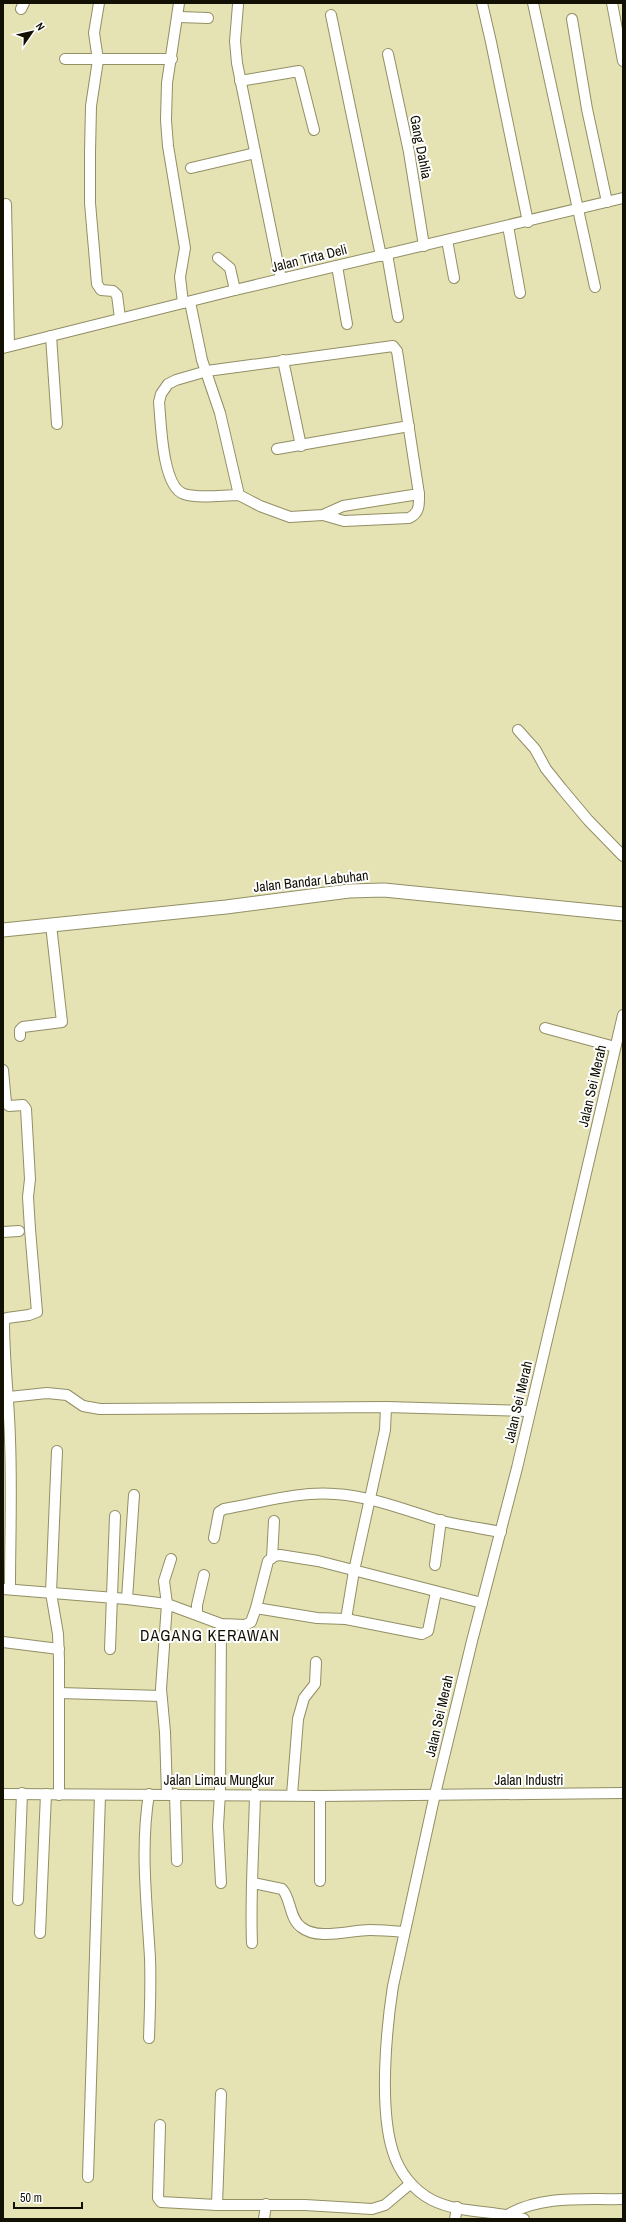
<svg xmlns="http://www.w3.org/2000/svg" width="626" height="2222" viewBox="0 0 626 2222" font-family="'Archivo Narrow',sans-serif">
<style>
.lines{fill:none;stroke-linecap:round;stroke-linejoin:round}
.minor-casing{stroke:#928f64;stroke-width:12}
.major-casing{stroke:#928f64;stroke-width:15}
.minor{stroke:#fff;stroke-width:10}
.major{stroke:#fff;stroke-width:13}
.labels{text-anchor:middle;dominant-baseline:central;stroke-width:4;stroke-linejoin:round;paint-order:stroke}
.street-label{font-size:14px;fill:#111002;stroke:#fff}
.quarter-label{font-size:16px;letter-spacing:1px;fill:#111002;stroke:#fff}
</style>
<rect width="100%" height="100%" fill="#e5e2b4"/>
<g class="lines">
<g class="minor-casing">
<g id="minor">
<polyline points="99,3 94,33 98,60 91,106 90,152 90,203 97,284 101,290 113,291 117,295 120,318"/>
<polyline points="179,3 167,83 166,120 168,146 185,248 180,277 183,303"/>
<polyline points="482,3 491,42 528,222"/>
<polyline points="533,3 595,287"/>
<polyline points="612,3 623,61"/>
<polyline points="238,5 235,41 237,63 281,279"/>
<polyline points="21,9 24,3"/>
<polyline points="331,15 381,256"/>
<polyline points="179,17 208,18"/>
<polyline points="572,19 587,109 607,202"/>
<polyline points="388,54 409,152 424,246"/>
<polyline points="65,59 172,59"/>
<polyline points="240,81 299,71 314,130"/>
<polyline points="191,168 255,153"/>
<polyline points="6,204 9,346"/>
<polyline points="508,226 520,293"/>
<polyline points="447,240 454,278"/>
<polyline points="387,254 398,317"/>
<polyline points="218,258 230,268 235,290"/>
<polyline points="337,266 347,324"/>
<path d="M 190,302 L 202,360 L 220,413 L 239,495 L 260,506 L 290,517 L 323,515 L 343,506 L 419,494 L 397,351 L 393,346 L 207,371 L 176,380 L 168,384 L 161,394 L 159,402 C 161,422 162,487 184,494 C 201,499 222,495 239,495"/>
<polyline points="51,336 57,424"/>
<polyline points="3,348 235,290 623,198"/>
<polyline points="283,360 301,446"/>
<polyline points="277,449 409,426"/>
<path d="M 323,515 L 344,521 L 409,518 C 420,513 419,504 419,494"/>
<polyline points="518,730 535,749 546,769 562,789 588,820 623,856"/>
<polyline points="545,1028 615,1047"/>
<polyline points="20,1036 20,1030 23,1027 62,1022 51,925"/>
<path d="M 3,1070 L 6,1103 L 9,1106 L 23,1105 L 26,1109 L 30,1179 L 28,1197 L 30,1229 L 37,1312 L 29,1315 L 7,1318 L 4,1322 C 4,1361 9,1400 10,1440 C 12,1490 10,1540 10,1589"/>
<polyline points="3,1232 19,1231"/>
<polyline points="9,1397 47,1393 67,1395 83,1406 100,1409 386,1407 530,1411"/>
<polyline points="57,1451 51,1593 58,1634 59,1660 59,1795"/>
<path d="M 214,1538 L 219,1512 L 224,1509 C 260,1503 298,1491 335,1494 C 370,1496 405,1510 438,1520 C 458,1525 480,1528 501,1532"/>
<polyline points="272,1558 274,1521"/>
<polyline points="435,1565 441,1520"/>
<polyline points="3,1589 127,1599 167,1604 221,1624 245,1625 251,1622 256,1608 268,1561 274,1556 280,1555 318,1561 482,1603"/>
<polyline points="127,1599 134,1495"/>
<polyline points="256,1608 317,1618 346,1619 422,1634 428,1631 436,1592"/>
<polyline points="197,1614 197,1605 204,1575"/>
<polyline points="346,1619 354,1571 385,1430 386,1407"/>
<polyline points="3,1642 59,1649"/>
<polyline points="110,1649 115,1516"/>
<polyline points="60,1693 161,1696"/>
<polyline points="3,1794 320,1796 623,1793"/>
<path d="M 149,1794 C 140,1848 147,1905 150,1958 C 151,1985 150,2011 149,2038"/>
<polyline points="167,1794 165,1732 161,1689 167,1604 164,1581 171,1559"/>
<polyline points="175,1794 177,1861"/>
<polyline points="292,1795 298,1719 304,1698 315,1684 316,1662"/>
<polyline points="320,1796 320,1881"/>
<polyline points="221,1883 218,1826 220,1793 221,1624"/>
<path d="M 253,1883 L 282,1889 C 291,1898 289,1918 301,1927 C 318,1941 350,1930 370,1930 C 382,1930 393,1931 404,1932"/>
<polyline points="18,1900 22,1793"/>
<polyline points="40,1933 46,1794"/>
<path d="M 252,1943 C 250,1894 254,1844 255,1794"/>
<polyline points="160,2125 158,2198 161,2202 217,2205 305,2205 372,2209 385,2205 410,2184"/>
<polyline points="88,2177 100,1795"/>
<polyline points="217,2205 221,2094"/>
<path d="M 509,2214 C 543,2195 585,2200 623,2199"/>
<polyline points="264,2219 266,2204"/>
<polyline points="455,2219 457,2207"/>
<path d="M 524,2219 C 495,2210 460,2214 432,2200 C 413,2190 399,2172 393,2152 C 379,2109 386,2031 393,1986 L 435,1794 L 472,1641 L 517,1468 L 623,1015"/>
</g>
</g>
<g class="major-casing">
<polyline id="major" points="3,930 226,907 349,891 384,890 623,914"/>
</g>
<use href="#minor" class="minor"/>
<use href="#major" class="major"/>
</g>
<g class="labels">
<g class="street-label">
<text transform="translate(421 147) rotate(79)">Gang Dahlia</text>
<text transform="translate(309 258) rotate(-14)">Jalan Tirta Deli</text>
<text transform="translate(311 881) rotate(-6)">Jalan Bandar Labuhan</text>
<text transform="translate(592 1086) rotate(-77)">Jalan Sei Merah</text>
<text transform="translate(518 1402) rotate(-77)">Jalan Sei Merah</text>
<text transform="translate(439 1716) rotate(-77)">Jalan Sei Merah</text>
<text x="219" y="1780">Jalan Limau Mungkur</text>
<text x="529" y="1780">Jalan Industri</text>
</g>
<g class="quarter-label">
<text x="210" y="1635">DAGANG KERAWAN</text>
</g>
</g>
<rect width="626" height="2222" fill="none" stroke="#111002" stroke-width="8"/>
<g transform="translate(32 32) rotate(56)" stroke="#ffffff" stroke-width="3" paint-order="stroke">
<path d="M0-3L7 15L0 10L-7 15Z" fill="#111002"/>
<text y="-6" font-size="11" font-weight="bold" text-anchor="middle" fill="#111002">N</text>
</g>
<path d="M14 2202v6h68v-6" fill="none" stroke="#111002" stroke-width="2"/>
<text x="20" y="2202" font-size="12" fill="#111002" stroke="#ffffff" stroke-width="3" paint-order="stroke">50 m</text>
</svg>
